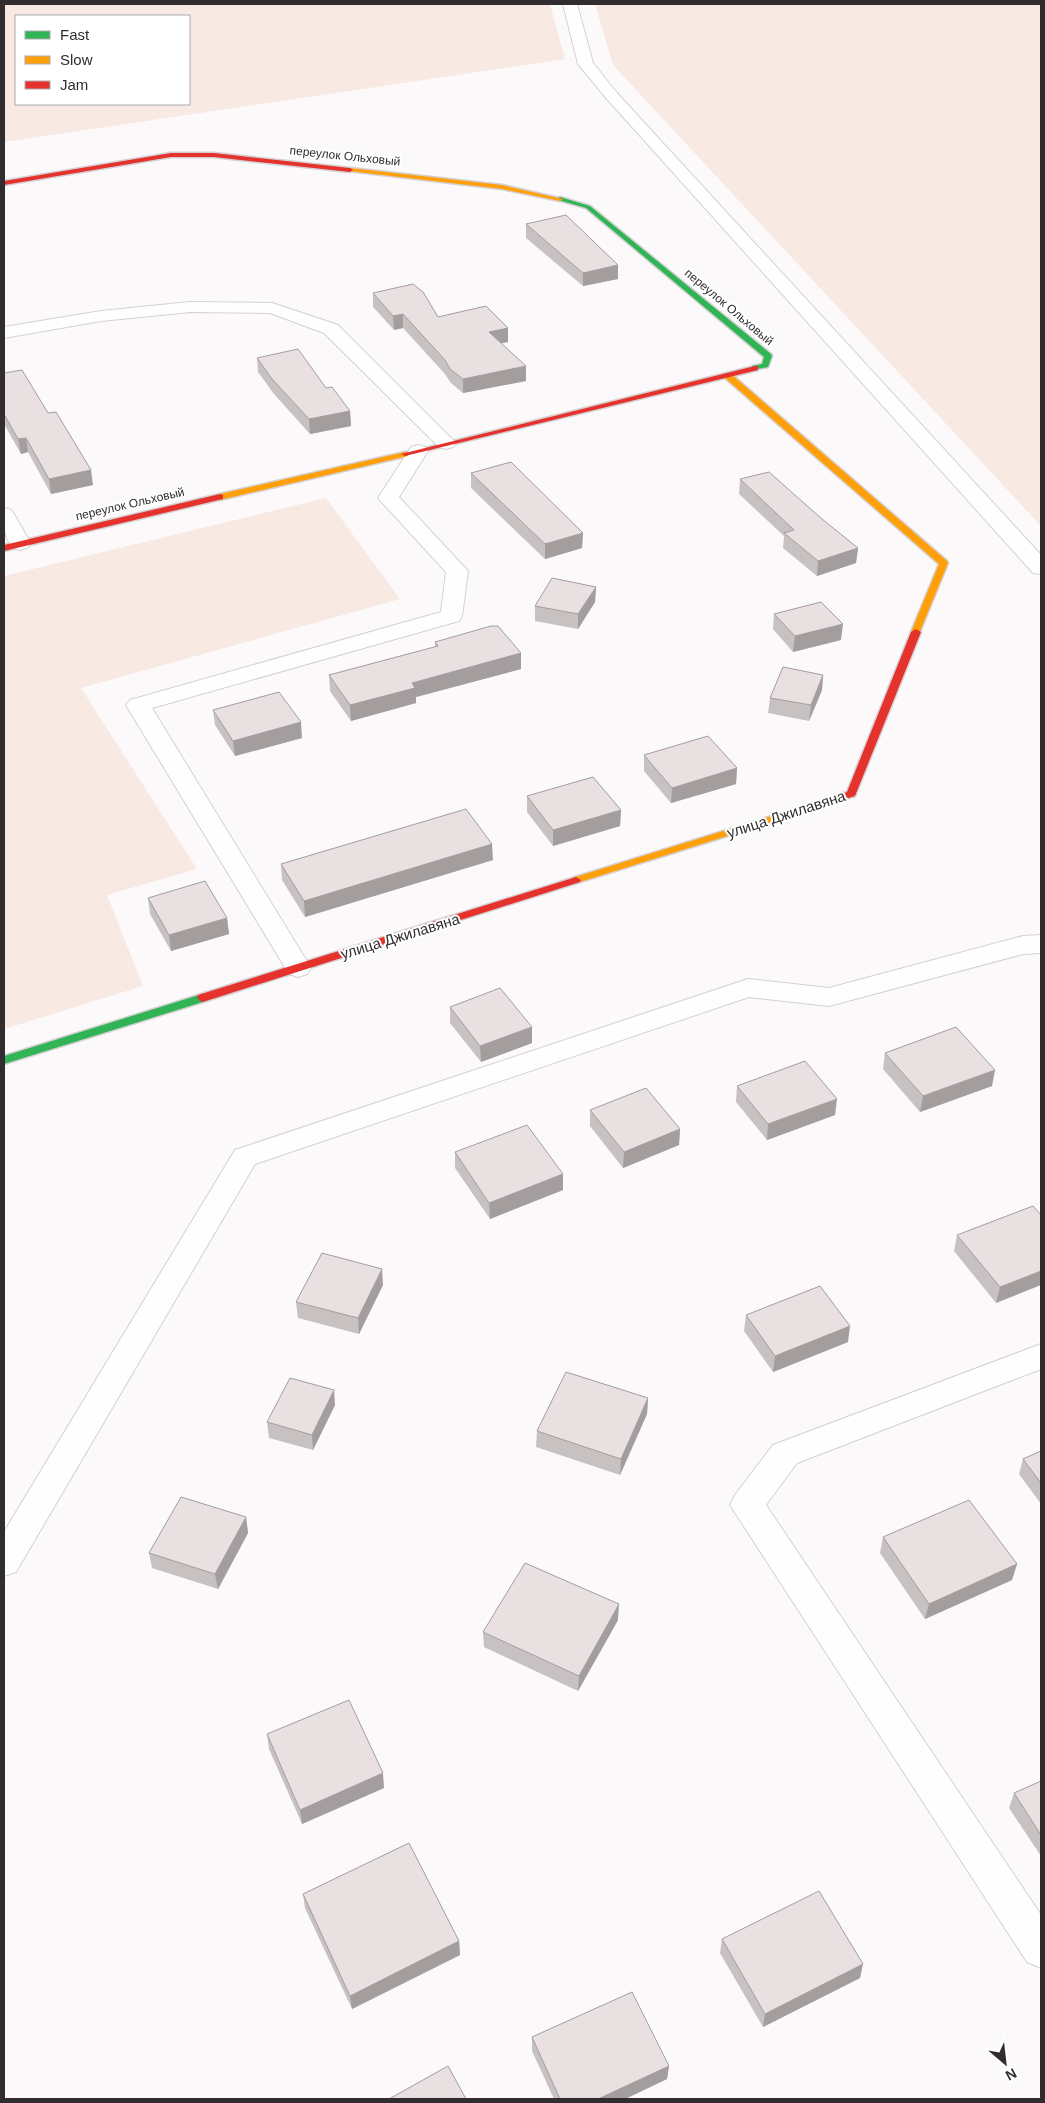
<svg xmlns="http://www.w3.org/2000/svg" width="1045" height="2103" viewBox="0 0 1045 2103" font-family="Arial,sans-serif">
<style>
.green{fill:#f8e9e2;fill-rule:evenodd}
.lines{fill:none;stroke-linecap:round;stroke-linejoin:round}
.street-casing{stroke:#d5d1d3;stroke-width:2}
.fast-casing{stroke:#d5d1d3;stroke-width:3}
.slow-casing{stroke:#d5d1d3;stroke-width:3}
.jam-casing{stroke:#d5d1d3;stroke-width:3}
.street{fill:#fffefe;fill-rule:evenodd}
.fast{fill:#30b455;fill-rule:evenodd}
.slow{fill:#ff9f0a;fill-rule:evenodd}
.jam{fill:#e5322d;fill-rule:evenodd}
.wall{fill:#c8c1c2}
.shaded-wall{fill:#a39d9e}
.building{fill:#e9e0e1;stroke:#a39d9e}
.labels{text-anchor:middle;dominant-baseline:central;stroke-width:4;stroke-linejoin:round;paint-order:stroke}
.far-street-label{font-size:12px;fill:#312c2e;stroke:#fff}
.street-label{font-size:15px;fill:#312c2e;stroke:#fff}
</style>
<rect width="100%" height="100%" fill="#fcf9fb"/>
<g class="green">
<path d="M 4,4 L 550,4 L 565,59 L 4,142 ZM 16,16 L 189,16 L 189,104 L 16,104 Z"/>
<polygon points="595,4 1041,4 1041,526 613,65"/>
<polygon points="326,498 400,599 81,688 197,869 107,895 143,986 4,1029 4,576"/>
</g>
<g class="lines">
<g class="street-casing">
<g id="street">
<polygon points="563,4 577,4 593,63 617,93 1041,555 1041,574 1033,573 607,99 578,64"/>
<polygon points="190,302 272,303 338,325 456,443 453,447 446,449 439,447 324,333 270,313 190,312 101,321 4,338 4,327 101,311"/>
<polygon points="418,445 425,447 428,451 399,497 468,571 462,616 459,621 152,708 311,968 307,974 298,977 289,974 126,705 130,700 441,612 446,572 378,498 411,447"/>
<path d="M 4,508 L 11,510 L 14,514 L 31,544 L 27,548 L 20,550 L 13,548 C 3,535 3,523 4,508 Z"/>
<polygon points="1041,935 1041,953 1023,954 829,1006 749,997 255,1164 16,1572 4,1576 4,1532 235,1150 748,979 829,988 1023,936"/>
<polygon points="1041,1344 1041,1369 797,1463 766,1505 1041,1915 1041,1968 1027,1962 730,1505 735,1495 773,1445"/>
</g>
</g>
<g class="fast-casing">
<g id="fast">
<polygon points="560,197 590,206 771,354 772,356 768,367 752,370 752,366 762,364 764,357 586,208 558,200 558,198"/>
<polygon points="202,994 207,998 206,1001 4,1064 4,1056"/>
</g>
</g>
<g class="slow-casing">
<g id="slow">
<polygon points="350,168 502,185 563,199 560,201 502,189 348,171 348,169"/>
<polygon points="725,374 731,374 947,561 948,563 919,634 913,634 911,632 939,564 725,378"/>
<polygon points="405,452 408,452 408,456 220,500 216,497 220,494"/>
<polygon points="778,814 782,815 783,817 782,819 580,882 572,882 571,880 572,878"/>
</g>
</g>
<g class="jam-casing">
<g id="jam">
<polygon points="171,153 214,153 350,168 353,170 350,172 214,157 171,157 4,185 4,181"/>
<polygon points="755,366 758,366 758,370 405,456 401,454"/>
<polygon points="220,494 223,495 223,499 4,551 4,545"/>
<polygon points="916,629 921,632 855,796 782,819 774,819 773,817 774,815 847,792 911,632"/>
<polygon points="576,877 581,880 580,882 206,1001 202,1002 197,998 198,995"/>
</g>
</g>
<use href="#street" class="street"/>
<use href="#fast" class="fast"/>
<use href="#slow" class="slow"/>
<use href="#jam" class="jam"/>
</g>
<g class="wall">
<polygon points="526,224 618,279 583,286 526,238"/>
<polygon points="373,293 438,317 508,328 508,342 501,343 526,381 463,393 451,383 445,374 403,328 394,330 373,307"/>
<polygon points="257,358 326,388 350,411 351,426 310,434 274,394 258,372"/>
<polygon points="4,373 48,413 93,485 51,494 28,452 21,454 4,424"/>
<polygon points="471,473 583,533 582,548 545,559 471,488"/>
<polygon points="740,479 858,548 856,563 817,576 783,548 784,536 739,494"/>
<polygon points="596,587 595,602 578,629 535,621 535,606"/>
<polygon points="774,614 841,640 793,652 773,629"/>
<polygon points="435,642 521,653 521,669 416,697 416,703 351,721 330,691 329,675 435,647"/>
<polygon points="823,675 822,690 809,721 768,713 770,698"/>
<polygon points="213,710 302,738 235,756 215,725"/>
<polygon points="644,755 737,768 736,784 671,803 644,771"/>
<polygon points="527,796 621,810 620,826 553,846 527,812"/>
<polygon points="493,860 305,917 282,880 281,864"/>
<polygon points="148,898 227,918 229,934 171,951 150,914"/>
<polygon points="450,1007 532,1027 532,1043 481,1062 450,1023"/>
<polygon points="885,1053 992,1086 920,1112 883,1069"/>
<polygon points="737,1086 835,1115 767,1140 736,1102"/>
<polygon points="590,1110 680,1129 679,1145 623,1168 590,1126"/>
<polygon points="455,1152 563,1174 563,1190 490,1219 455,1168"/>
<polygon points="1033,1206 996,1303 954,1251 957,1235"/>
<polygon points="383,1285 359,1334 298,1318 296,1302"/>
<polygon points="746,1315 848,1342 773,1372 744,1331"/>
<polygon points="648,1398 647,1414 620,1475 536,1447 537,1431"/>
<polygon points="335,1405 313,1450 269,1438 267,1422"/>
<polygon points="1041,1451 1041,1504 1019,1474 1023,1459"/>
<polygon points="246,1517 248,1533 218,1589 152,1568 149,1553"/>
<polygon points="883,1537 1017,1564 1012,1580 925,1619 880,1553"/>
<polygon points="618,1620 578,1691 484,1647 483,1632"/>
<polygon points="267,1734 384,1788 302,1824 269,1749"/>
<polygon points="1041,1781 1041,1856 1009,1808 1014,1793"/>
<polygon points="303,1894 459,1941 460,1955 352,2009 305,1908"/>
<polygon points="722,1939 860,1978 763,2027 720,1953"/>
<polygon points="532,2037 669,2066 667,2079 625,2099 554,2099 532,2051"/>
</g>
<g class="shaded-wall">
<polygon points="618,265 618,279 583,286 583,273"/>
<polygon points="403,314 403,328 394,330 393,316"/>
<polygon points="508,328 508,342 489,346 489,332"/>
<polygon points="526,366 526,381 463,393 463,379"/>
<polygon points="350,411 351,426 310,434 309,419"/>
<polygon points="26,438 28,452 21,454 18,439"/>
<polygon points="91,470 93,485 51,494 49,479"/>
<polygon points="583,533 582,548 545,559 545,544"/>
<polygon points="858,548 856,563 817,576 818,561"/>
<polygon points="596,587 595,602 578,629 578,614"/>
<polygon points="843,624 841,640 793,652 795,636"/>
<polygon points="521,653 521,669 416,697 416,703 351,721 350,705 412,683"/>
<polygon points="823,675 822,690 809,721 811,705"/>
<polygon points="301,722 302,738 235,756 233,741"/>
<polygon points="737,768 736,784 671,803 672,788"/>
<polygon points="621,810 620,826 553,846 553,830"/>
<polygon points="492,844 493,860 305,917 304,901"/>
<polygon points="227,918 229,934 171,951 169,935"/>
<polygon points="532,1027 532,1043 481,1062 480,1046"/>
<polygon points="995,1070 992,1086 920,1112 923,1096"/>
<polygon points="837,1099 835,1115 767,1140 768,1124"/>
<polygon points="680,1129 679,1145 623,1168 624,1152"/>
<polygon points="563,1174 563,1190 490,1219 489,1203"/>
<polygon points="382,1269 383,1285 359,1334 358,1318"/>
<polygon points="1041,1271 1041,1285 996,1303 1000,1287"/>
<polygon points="850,1326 848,1342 773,1372 775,1356"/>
<polygon points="334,1390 335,1405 313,1450 312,1435"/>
<polygon points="648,1398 647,1414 620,1475 621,1459"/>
<polygon points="246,1517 248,1533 218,1589 215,1574"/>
<polygon points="1017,1564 1012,1580 925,1619 929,1604"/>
<polygon points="619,1604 618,1620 578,1691 579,1676"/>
<polygon points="383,1773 384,1788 302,1824 300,1810"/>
<polygon points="459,1941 460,1955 352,2009 350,1996"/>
<polygon points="863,1964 860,1978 763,2027 765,2014"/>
<polygon points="669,2066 667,2079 625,2099 598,2099"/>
</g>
<g class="building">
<polygon points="566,215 618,265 583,273 526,224"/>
<polygon points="413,284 423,292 438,317 486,306 508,328 489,332 526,366 463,379 450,369 445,360 403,314 393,316 373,293"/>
<polygon points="298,349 326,388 332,387 350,411 309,419 272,379 257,358"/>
<polygon points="22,370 48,413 56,412 91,470 49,479 26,438 18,439 4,414 4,373"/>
<polygon points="511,462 583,533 545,544 471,473"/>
<polygon points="769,472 822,519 858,548 818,561 784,533 794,530 740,479"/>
<polygon points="552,578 596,587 578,614 535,606"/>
<polygon points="821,602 843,624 795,636 774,614"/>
<polygon points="491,626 498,626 521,653 412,683 415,688 350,705 329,675 438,646 435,642"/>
<polygon points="783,667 823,675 811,705 770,698"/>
<polygon points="279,692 301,722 233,741 213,710"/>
<polygon points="708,736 737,768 672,788 644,755"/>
<polygon points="593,777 621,810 553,830 527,796"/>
<polygon points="466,809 492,844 304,901 281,864"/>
<polygon points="205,881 227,918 169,935 148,898"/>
<polygon points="500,988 532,1027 480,1046 450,1007"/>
<polygon points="956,1027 995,1070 923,1096 885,1053"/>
<polygon points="805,1061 837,1099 768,1124 737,1086"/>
<polygon points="646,1088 680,1129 624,1152 590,1110"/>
<polygon points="527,1125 563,1174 489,1203 455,1152"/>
<polygon points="1033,1206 1041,1215 1041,1271 1000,1287 957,1235"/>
<polygon points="322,1253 382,1269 358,1318 296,1302"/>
<polygon points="820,1286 850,1326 775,1356 746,1315"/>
<polygon points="566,1372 648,1398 621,1459 537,1431"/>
<polygon points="290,1378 334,1390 312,1435 267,1422"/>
<polygon points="1041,1451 1041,1483 1023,1459"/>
<polygon points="181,1497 246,1517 215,1574 149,1553"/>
<polygon points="969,1500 1017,1564 929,1604 883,1537"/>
<polygon points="525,1563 619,1604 579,1676 483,1632"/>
<polygon points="349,1700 383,1773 300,1810 267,1734"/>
<polygon points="1041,1781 1041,1835 1014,1793"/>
<polygon points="409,1843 459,1941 350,1996 303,1894"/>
<polygon points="819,1891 863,1964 765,2014 722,1939"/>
<polygon points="632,1992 669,2066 598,2099 560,2099 532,2037"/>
<polygon points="448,2066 466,2099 389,2099"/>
</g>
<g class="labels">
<g class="far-street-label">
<text transform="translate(345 156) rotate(6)">переулок Ольховый</text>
<text transform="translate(729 307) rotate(40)">переулок Ольховый</text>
<text transform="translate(130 504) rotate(-13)">переулок Ольховый</text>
</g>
<g class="street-label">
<text transform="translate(786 814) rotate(-18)">улица Джилавяна</text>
<text transform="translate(400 936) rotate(-17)">улица Джилавяна</text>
</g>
</g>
<rect width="1045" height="2103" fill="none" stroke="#312c2e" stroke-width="10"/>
<rect x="15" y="15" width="175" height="90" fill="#ffffff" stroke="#adabab"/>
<rect x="25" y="31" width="25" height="8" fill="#30b455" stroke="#adabab"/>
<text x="60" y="40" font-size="15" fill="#312c2e">Fast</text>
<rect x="25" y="56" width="25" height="8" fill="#ff9f0a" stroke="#adabab"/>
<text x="60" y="65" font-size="15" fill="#312c2e">Slow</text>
<rect x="25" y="81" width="25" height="8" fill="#e5322d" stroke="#adabab"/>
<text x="60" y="90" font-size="15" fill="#312c2e">Jam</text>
<g transform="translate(1005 2063) rotate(152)" stroke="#ffffff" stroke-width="4" paint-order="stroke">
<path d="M0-4L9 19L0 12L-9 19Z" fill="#312c2e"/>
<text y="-8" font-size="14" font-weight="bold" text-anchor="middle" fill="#312c2e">N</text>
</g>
</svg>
